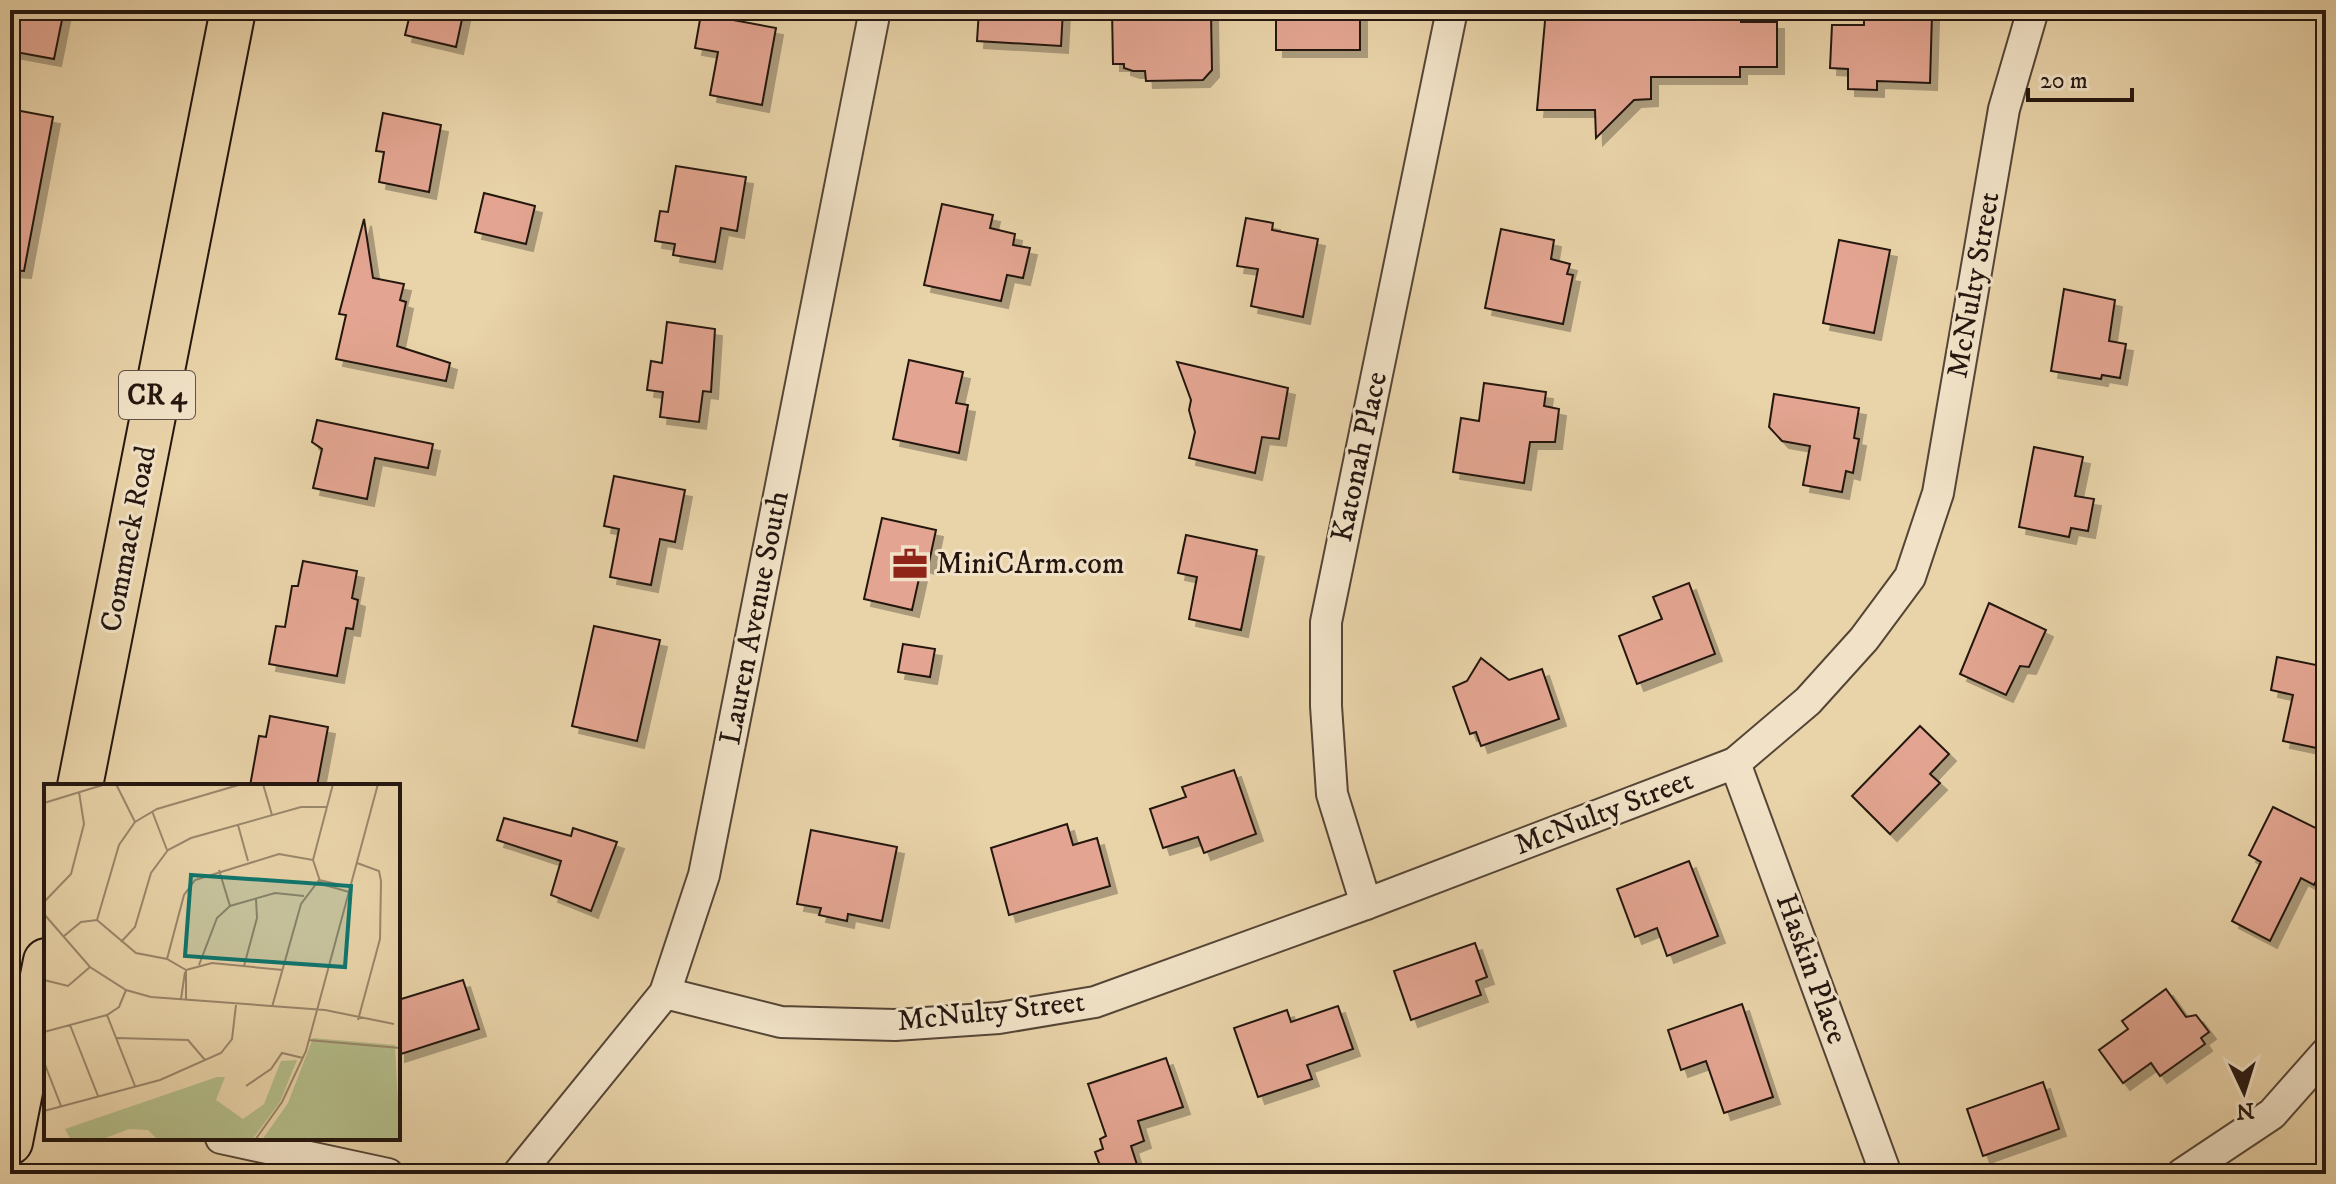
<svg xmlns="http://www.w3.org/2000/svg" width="2336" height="1184" viewBox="0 0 2336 1184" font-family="'IM FELL DW Pica',serif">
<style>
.building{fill:#e3a591;stroke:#24160f;stroke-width:2;filter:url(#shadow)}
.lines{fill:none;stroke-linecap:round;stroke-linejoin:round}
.street-casing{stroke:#554536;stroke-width:34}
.primary-casing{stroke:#24160f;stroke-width:48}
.street{stroke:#f1e2c7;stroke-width:30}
.primary{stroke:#e9d3a9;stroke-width:44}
.labels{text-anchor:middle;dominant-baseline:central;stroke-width:6;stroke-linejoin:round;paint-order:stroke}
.shield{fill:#f1e2c7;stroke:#625346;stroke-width:2}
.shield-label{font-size:28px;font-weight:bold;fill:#24160f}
.street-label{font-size:30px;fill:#24160f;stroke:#f1e2c7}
.poi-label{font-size:30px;fill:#24160f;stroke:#f1e2c7;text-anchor:start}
.inset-road{fill:none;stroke:#9a876b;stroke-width:2}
.view{fill:#0f766e;fill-opacity:0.15;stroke:#0f766e;stroke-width:4}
.inset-edge{fill:none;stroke:#24160f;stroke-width:4}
</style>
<defs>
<filter id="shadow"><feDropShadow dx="7" dy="7" stdDeviation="0" flood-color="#0004"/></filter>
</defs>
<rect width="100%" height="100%" fill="#e9d3a9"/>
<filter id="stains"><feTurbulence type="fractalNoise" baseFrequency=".0025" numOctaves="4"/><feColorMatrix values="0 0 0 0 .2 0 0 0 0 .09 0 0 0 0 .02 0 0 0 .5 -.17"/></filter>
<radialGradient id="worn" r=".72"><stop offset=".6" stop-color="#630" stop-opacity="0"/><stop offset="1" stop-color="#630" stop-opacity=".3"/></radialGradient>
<g class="building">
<polygon points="18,10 64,10 54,59 10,51"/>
<polygon points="411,10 464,10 456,47 405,35"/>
<polygon points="979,10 1063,10 1061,46 977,41"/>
<polygon points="1112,10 1211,13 1212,70 1203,80 1146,81 1145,71 1133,71 1124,68 1124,64 1113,64"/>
<rect x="1276" y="10" width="84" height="40"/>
<polygon points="1546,10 1687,14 1687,10 1741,10 1741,22 1777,22 1777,67 1740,67 1740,77 1651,77 1651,99 1634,100 1596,138 1595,110 1537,110"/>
<polygon points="1864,11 1932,14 1930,83 1877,81 1877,90 1848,89 1848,69 1830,68 1832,25 1864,25"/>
<polygon points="701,14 776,28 762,105 710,95 718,52 695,48"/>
<polygon points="10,109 53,117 24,271 10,270"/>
<polygon points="383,113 441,125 429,192 379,182 384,152 376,151"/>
<polygon points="676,166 746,177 737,231 721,228 715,262 673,255 675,244 655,241 660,211 668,212"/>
<polygon points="484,193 535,206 526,244 475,232"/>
<polygon points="942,204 993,215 990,228 1015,234 1013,245 1030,248 1023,278 1007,275 1001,301 924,285"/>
<polygon points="1246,218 1273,223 1272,230 1318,239 1303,317 1251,306 1258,269 1237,266"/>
<polygon points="364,219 373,278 404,284 400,300 406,302 397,346 450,363 446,381 336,359 346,315 339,314"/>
<polygon points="1501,229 1554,240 1551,259 1570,264 1567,274 1573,275 1563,324 1485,308"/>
<polygon points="1839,240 1890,250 1874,333 1823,323"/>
<polygon points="2064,289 2115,300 2109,341 2126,344 2120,378 2102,375 2101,379 2051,371"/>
<polygon points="667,322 715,329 711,392 703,391 699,422 660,417 663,392 647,390 651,361 662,363"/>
<polygon points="909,360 963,372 956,403 968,405 959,453 893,439"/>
<polygon points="1177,362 1288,388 1279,439 1262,437 1255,473 1189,458 1195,432 1189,410 1191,400"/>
<polygon points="1484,383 1546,392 1544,406 1559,409 1555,442 1530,442 1524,483 1453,472 1461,418 1479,421"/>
<polygon points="1774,394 1859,408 1854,438 1859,439 1853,473 1846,471 1842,492 1803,485 1810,446 1782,441 1769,427"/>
<polygon points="317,420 433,444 428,468 375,458 367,499 313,488 322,449 312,442"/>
<polygon points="2034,447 2083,457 2075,496 2094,499 2088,531 2071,528 2069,537 2019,527"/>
<polygon points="614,476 685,490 675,542 660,539 651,585 610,577 619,529 604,526"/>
<polygon points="882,518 936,530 928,567 922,565 912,610 864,599"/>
<polygon points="1186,535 1257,550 1241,630 1189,619 1197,577 1178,573"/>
<polygon points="303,561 357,571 352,598 358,600 353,629 346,628 337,676 269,664 276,626 285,627 292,586 298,586"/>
<polygon points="1689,583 1715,654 1637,684 1619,636 1662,619 1653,597"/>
<polygon points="1989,603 2046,630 2029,667 2020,666 2006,695 1960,674"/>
<polygon points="594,626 660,640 637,741 572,726"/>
<polygon points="903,644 935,649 930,677 898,672"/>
<polygon points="2277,657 2326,667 2326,750 2283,741 2293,695 2271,690"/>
<polygon points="1481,658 1509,680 1542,669 1559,719 1481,746 1476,732 1470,734 1453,687 1467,681"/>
<polygon points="270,716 328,727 317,786 250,786 259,736 266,737"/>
<polygon points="1920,726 1949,754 1930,774 1940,783 1890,834 1852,796"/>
<polygon points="1234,770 1256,834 1204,853 1198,837 1163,848 1150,809 1186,797 1182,787"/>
<polygon points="2273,807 2326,833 2326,861 2314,885 2301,878 2270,941 2232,921 2261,862 2249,855"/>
<polygon points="504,818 571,836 573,828 617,842 591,911 551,895 561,861 497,840"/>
<polygon points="1067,824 1073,845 1097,838 1110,886 1009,915 991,848"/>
<polygon points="811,830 897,847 882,921 848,914 847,921 819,915 821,908 797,904"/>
<polygon points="1689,861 1718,936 1667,956 1657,928 1635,937 1617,889"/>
<polygon points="1475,943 1487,977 1476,981 1481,995 1411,1020 1394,971"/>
<polygon points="463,980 479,1029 398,1055 398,1000"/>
<polygon points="2166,989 2186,1017 2196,1015 2209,1032 2201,1038 2205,1044 2160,1076 2151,1063 2123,1083 2099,1050 2128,1029 2122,1021"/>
<polygon points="1742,1004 1773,1097 1724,1113 1706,1061 1681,1070 1668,1030"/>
<polygon points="1338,1006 1353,1049 1307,1065 1312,1079 1258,1097 1234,1028 1287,1010 1291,1022"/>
<polygon points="1166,1058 1183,1107 1138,1121 1144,1141 1131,1146 1140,1174 1103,1174 1095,1152 1103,1149 1100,1139 1106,1136 1088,1084"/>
<polygon points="2043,1082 2059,1129 1983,1156 1967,1109"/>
</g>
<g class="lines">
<g class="street-casing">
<g id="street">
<polyline points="1735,763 1886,1174"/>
<polyline points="1366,904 1332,794 1326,706 1326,622 1452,10"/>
<polyline points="665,993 781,1022 895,1025 999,1018 1095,1002 1366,904 1735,763 1808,701 1864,639 1910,577 1938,493 2004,109 2033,10"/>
<polyline points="221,1138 388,1174"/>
<polyline points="518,1174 665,993 704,875 875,10"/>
<polyline points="2182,1174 2272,1114 2326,1053"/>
</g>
</g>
<g class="primary-casing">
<g id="primary">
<polyline points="80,786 233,10"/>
<polyline points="10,1142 46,961"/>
</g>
</g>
<use href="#street" class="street"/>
<use href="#primary" class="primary"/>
</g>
<defs>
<g id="office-bare" transform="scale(2.76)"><path d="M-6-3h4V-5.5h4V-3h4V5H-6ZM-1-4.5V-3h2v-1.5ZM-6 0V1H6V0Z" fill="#8f2418" stroke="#f1e2c7" stroke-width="2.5" paint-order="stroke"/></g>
</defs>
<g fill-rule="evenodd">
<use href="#office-bare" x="910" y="564"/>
</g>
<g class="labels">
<rect class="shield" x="119" y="371" width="76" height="48" rx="6"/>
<g class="shield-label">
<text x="157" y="395">CR 4</text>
</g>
<g class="street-label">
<text transform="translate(1974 285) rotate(-80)">McNulty Street</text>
<text transform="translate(1360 457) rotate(-78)">Katonah Place</text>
<text transform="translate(129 539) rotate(-79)">Commack Road</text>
<text transform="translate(755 618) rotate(-79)">Lauren Avenue South</text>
<text transform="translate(1604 813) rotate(-21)">McNulty Street</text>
<text transform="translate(1811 969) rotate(70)">Haskin Place</text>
<text transform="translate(991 1012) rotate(-6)">McNulty Street</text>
</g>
<g class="poi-label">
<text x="936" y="564">MiniCArm.com</text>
</g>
</g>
<g transform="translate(44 784)">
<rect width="356" height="356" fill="#e9d3a9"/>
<path d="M 269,254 L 351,261 L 356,356 L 218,356 L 244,319 ZM 253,276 L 236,318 L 208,356 L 114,356 L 104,346 L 85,345 L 56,356 L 27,356 L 21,345 L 173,293 L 181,293 L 172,316 L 199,335 L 220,320 L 237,277 Z" fill="#b4bd8a"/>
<path class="inset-road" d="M 72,0 L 91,38M 219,0 L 228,31M 289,0 L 269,76 L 277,100 L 305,108M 0,19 L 62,0M 108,27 L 123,66M 194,41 L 204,77M 313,79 L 335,87 L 337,97 L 336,155 L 314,236M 175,86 L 186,122M 275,96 L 306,103M 0,118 L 27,90 L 40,40 L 35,8M 0,130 L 46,183 L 82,206 L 107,213 L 281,226 L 350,240M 53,136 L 75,61 L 91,38 L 113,25 L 198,0M 20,152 L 37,138 L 53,136 L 92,169 L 123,175 L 142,186M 77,158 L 91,143 L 107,89 L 124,66 L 147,54 L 257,23 L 283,23M 123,175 L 140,111 L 151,96 L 235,70 L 269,76M 155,181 L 173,134 L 186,122 L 231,109 L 260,112M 200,182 L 213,134 L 212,115M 142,186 L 168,179 L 239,186M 142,186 L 142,216M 0,196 L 24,202 L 46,183M 137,215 L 141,188M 228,223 L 257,120 L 275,96M 63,231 L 91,302M 26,241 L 54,312M 0,248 L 63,231 L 75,223 L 82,206M 73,254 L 144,256 L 161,276M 264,256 L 356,264M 0,278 L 17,322M 202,302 L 227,285 L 238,269 L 259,274M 0,327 L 116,296 L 177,269 L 188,255 L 192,221M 211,356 L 238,318 L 262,267 L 334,0"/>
<path class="view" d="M 147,91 L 307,102 L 301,183 L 141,172 Z"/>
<rect width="356" height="356" class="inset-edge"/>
</g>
<rect width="2336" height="1184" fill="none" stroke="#e9d3a9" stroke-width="40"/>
<rect x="12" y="12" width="2312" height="1160" fill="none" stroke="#24160f" stroke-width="4"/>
<rect x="20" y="20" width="2296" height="1144" fill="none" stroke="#24160f" stroke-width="2"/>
<g transform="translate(2244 1092) rotate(176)" stroke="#f1e2c7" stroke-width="6" paint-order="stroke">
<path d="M0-6L14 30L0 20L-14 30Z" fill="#24160f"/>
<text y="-12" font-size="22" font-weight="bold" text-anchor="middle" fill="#24160f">N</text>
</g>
<path d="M2028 88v12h104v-12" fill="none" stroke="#24160f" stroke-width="4"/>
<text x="2040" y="88" font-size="24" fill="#24160f" stroke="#f1e2c7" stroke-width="6" paint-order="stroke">20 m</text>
<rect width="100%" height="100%" filter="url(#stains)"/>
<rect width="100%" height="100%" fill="url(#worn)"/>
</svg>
